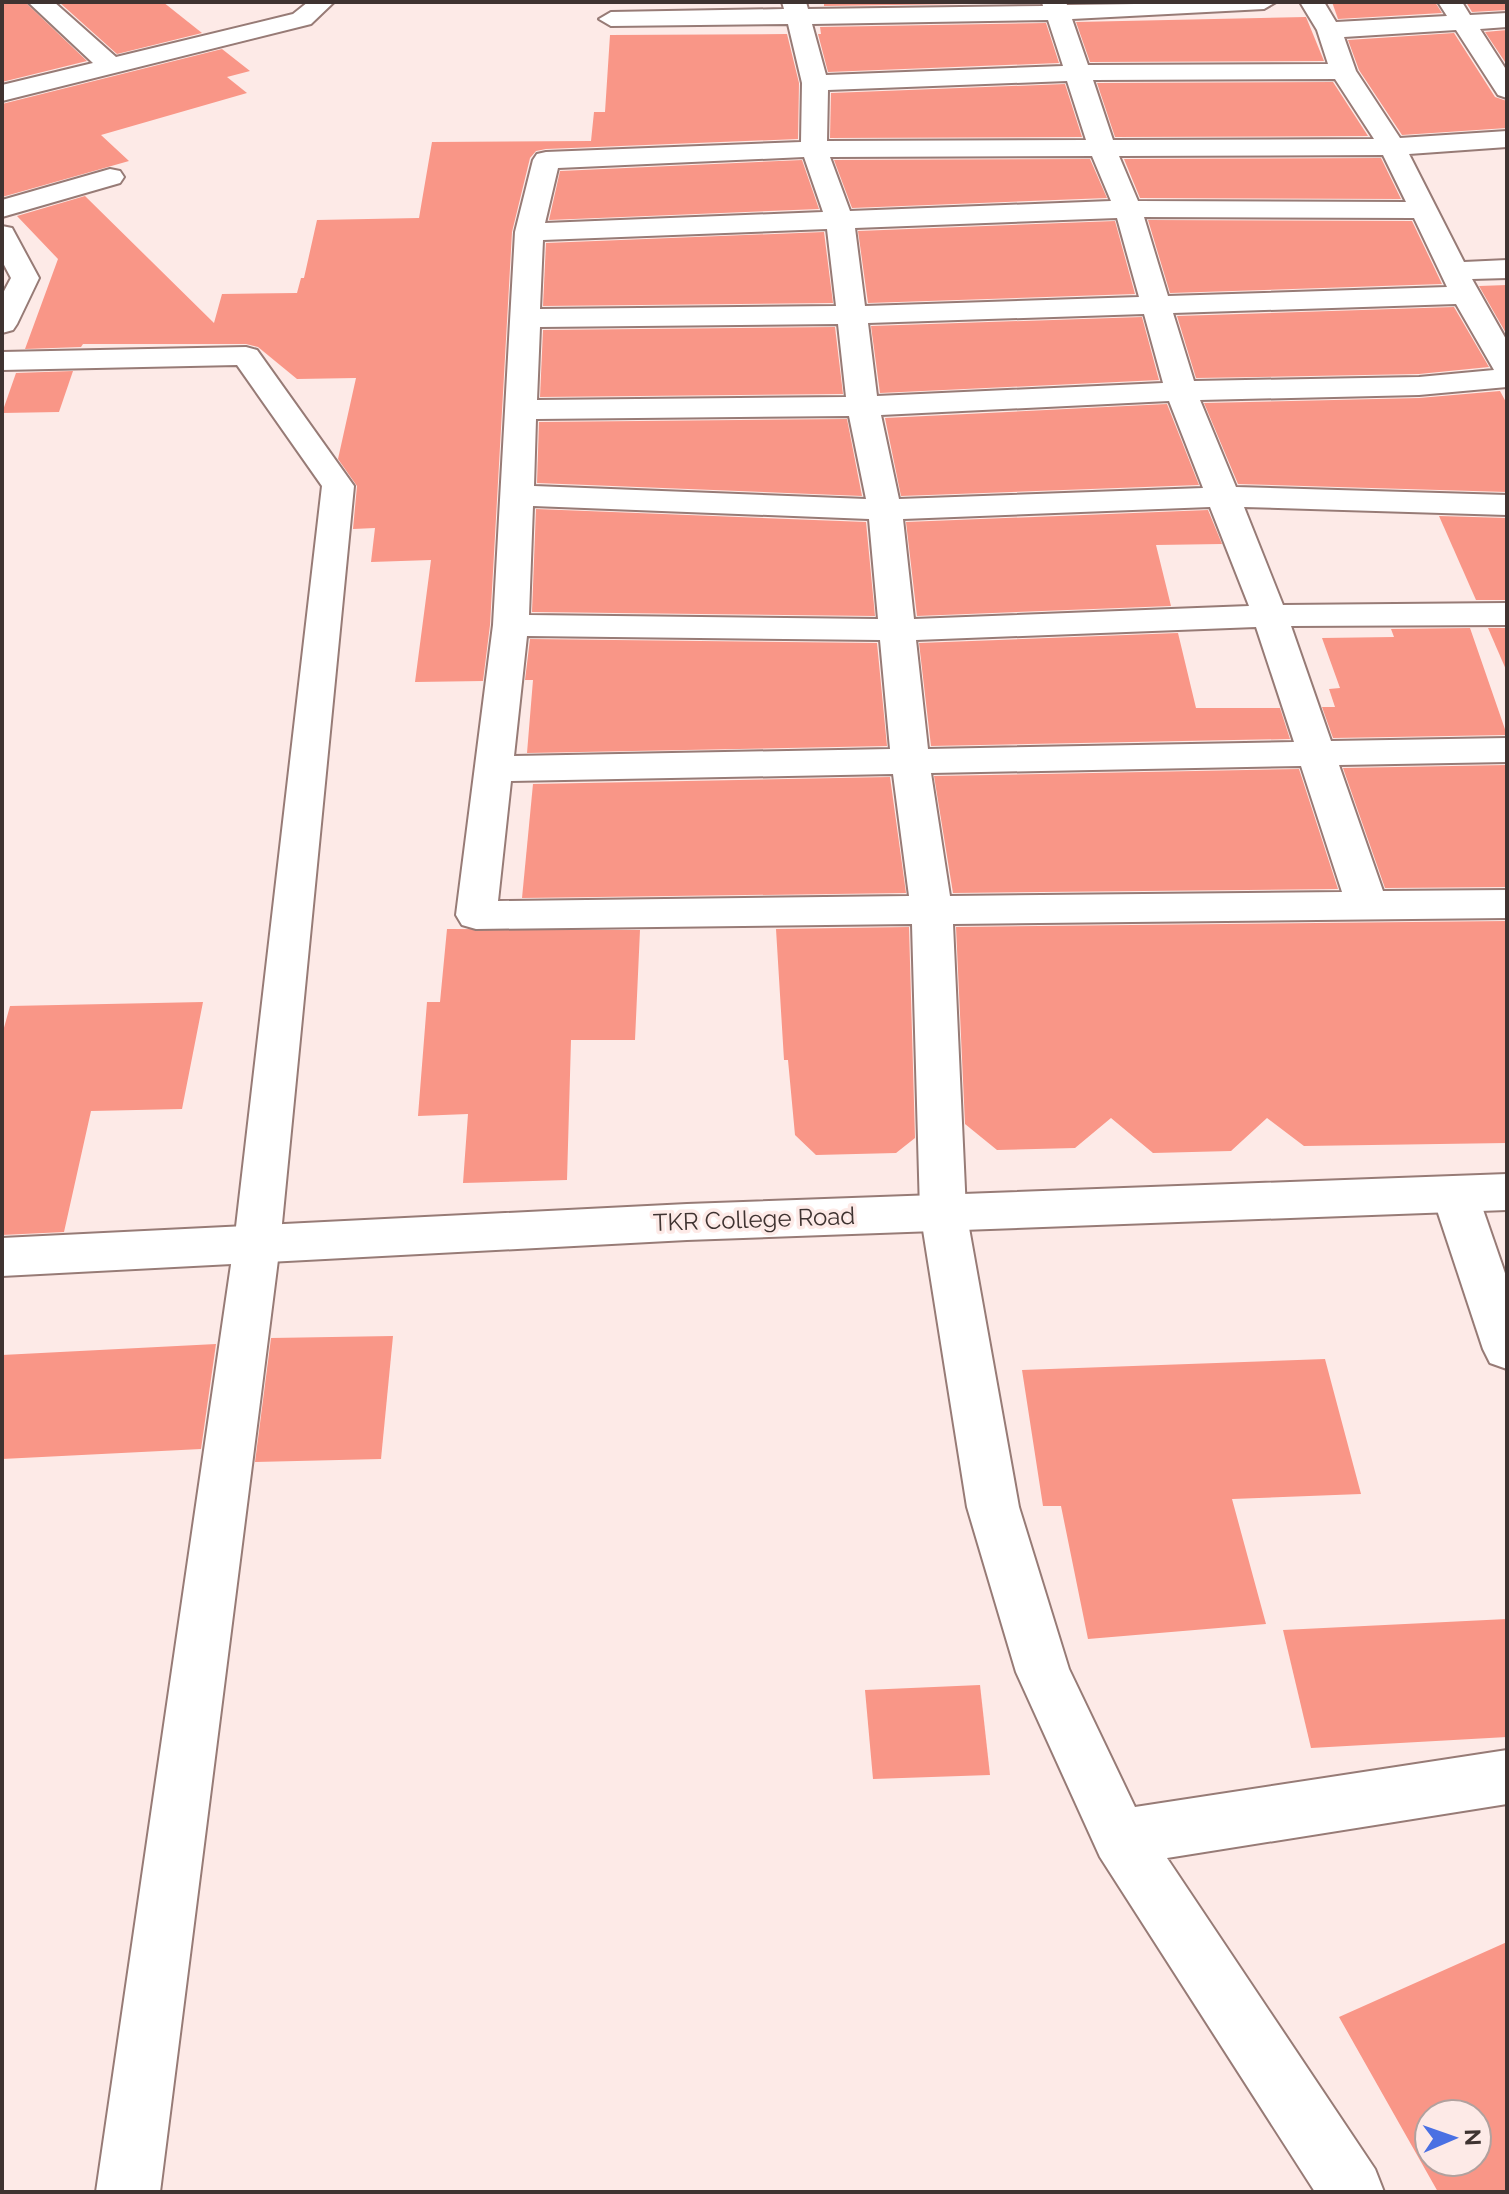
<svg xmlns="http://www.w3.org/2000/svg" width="1509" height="2194" viewBox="0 0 1509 2194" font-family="Raleway,sans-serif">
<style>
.building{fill:#f99687;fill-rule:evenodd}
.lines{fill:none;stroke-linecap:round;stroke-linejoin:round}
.minor-casing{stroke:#977b76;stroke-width:4}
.tertiary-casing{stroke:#977b76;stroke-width:4}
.minor{fill:#fff;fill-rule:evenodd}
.tertiary{fill:#fff;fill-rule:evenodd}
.labels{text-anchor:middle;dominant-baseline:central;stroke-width:7;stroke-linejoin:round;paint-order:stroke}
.street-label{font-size:24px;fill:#3f3331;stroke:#fdeae7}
</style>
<rect width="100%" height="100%" fill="#fdeae7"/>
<g class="building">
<polygon points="2,2 25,2 87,61 2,82"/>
<polygon points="59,2 163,2 202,33 117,54"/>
<polygon points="824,2 1034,2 1035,3 824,6"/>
<polygon points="1332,2 1435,2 1442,13 1338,19"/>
<polygon points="1466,2 1507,2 1507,10 1472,12"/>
<polygon points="1306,17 1324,61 1090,62 1076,22"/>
<polygon points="1046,23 1059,63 828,72 818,34 821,34 820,27"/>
<polygon points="1507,30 1507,65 1485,32"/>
<polygon points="1454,33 1495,97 1507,101 1507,128 1402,135 1359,70 1348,40"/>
<polygon points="787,34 799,83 798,139 546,149 536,151 530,158 512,232 490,625 483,681 415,682 431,560 371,562 375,528 353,529 357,486 338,459 356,378 297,379 258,347 246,344 83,344 81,347 25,349 58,259 17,216 85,196 214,323 222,294 297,293 301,278 304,278 317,220 419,218 432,142 591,141 594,112 605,112 610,35"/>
<polygon points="222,49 250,71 227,77 247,93 101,135 129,161 2,197 2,104"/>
<polygon points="1333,82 1368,136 1115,137 1097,83"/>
<polygon points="1065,84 1082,137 830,138 831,93"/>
<polygon points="1381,158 1401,199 1140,198 1124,159"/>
<polygon points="1090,159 1107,198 852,208 834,160"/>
<polygon points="802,160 819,209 549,220 560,171"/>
<polygon points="1148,220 1412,221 1442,284 1170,293"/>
<polygon points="1115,221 1135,294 868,303 858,231"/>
<polygon points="824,232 833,303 543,306 546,243"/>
<polygon points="1507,285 1507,335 1479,286"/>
<polygon points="1454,307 1489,367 1419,374 1196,378 1177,316"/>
<polygon points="1142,317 1159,380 880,393 871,326"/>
<polygon points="835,327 843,394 540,397 543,330"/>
<polygon points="73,371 59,412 2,413 16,373"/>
<polygon points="1500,391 1507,404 1507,492 1238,484 1204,403 1419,398"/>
<polygon points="1167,404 1199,485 901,496 885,418"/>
<polygon points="847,419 862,496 537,483 539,422"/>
<polygon points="536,509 866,522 875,616 532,612"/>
<polygon points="1208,510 1222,544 1156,545 1171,606 917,616 906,522"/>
<polygon points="1439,516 1507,518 1507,600 1476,600"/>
<polygon points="1470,628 1507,735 1333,738 1322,707 1335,707 1329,689 1340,688 1322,638 1394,637 1391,629"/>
<polygon points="1488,628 1507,628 1507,672"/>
<polygon points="1178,633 1196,708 1280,708 1290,739 931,746 919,643"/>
<polygon points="530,639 877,643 887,746 527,753 533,680 525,680"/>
<polygon points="1507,765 1507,887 1385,888 1343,768"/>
<polygon points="1299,769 1338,889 953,893 934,776"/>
<polygon points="890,777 906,893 522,898 533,784"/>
<polygon points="1507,921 1507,1143 1304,1146 1267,1118 1231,1151 1153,1153 1111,1118 1075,1148 997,1150 965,1124 956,927"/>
<polygon points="909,927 915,1138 896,1153 816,1155 795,1135 788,1060 784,1060 776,929"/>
<polygon points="447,929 640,930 635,1040 571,1040 567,1180 463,1183 468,1114 418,1116 427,1002 440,1002"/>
<polygon points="203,1002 182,1109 91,1111 64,1232 2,1235 2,1035 10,1006"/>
<polygon points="393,1336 381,1459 255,1462 271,1338"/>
<polygon points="216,1344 201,1449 2,1459 2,1355"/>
<polygon points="1325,1359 1361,1494 1232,1499 1266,1624 1088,1639 1061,1506 1043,1506 1022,1370"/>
<polygon points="1507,1619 1507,1737 1311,1748 1283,1630"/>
<polygon points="980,1685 990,1775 873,1779 865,1690"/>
<path d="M 1507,1942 L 1507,2192 L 1438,2192 L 1339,2017 ZM 1429,2114 L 1477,2114 L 1477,2162 L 1429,2162 Z"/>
</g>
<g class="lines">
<g class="minor-casing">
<g id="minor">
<polygon points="28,2 54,2 116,57 293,14 308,2 334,2 311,24 2,101 2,85 93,63"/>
<path d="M 782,2 L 806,2 L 808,9 L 1043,6 L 1042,2 L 1066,2 L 1067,5 L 1276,2 L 1264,9 L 1072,19 L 1088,65 L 1328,64 L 1317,30 L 1300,2 L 1324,2 L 1336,22 L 1447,16 L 1438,2 L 1462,2 L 1470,15 L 1507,13 L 1507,27 L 1480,29 L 1507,71 L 1507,98 L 1498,95 L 1456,30 L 1344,37 L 1356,71 L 1400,138 L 1507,131 L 1507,147 L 1409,154 L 1464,262 L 1507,260 L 1507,278 L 1472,279 L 1507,341 L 1507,387 L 1419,395 L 1200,400 L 1236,487 L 1507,495 L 1507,515 L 1244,507 L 1283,605 L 1507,603 L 1507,625 L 1291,626 L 1331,741 L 1507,738 L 1507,762 L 1339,765 L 1383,891 L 1507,890 L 1507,918 L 953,924 L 966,1211 L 1019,1507 L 1069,1669 L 1135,1807 L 1507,1750 L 1507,1804 L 1167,1858 L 1375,2169 L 1384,2192 L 1315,2192 L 1100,1857 L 1016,1672 L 967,1507 L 920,1211 L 912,924 L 476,929 L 462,925 L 456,915 L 493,625 L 515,232 L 533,160 L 537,154 L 546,152 L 801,142 L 802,83 L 788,24 L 611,26 L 599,19 L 611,12 L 784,9 ZM 1048,20 L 1063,66 L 826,75 L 812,24 ZM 1335,79 L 1374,139 L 1113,140 L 1093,80 ZM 1067,81 L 1086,140 L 827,141 L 828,90 ZM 1383,155 L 1406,202 L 1138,201 L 1119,156 ZM 1092,156 L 1111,201 L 850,211 L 830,157 ZM 804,157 L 823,212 L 545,223 L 558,168 ZM 1144,217 L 1414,218 L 1447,287 L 1168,296 ZM 1117,218 L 1139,297 L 865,306 L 855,228 ZM 827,229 L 836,306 L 540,309 L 543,240 ZM 1456,304 L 1494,370 L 1419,377 L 1194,381 L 1173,313 ZM 1144,314 L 1163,383 L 877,396 L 868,323 ZM 838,324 L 846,397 L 537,400 L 540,327 ZM 1169,401 L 1203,488 L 899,499 L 881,415 ZM 849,416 L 866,499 L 534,486 L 536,419 ZM 533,506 L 869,519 L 878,619 L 529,615 ZM 1210,507 L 1249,606 L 914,619 L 903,519 ZM 1256,627 L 1294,742 L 928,749 L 916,640 ZM 527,636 L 880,640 L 890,749 L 514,756 ZM 1301,766 L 1342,892 L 950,896 L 931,773 ZM 893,774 L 909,896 L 498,901 L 511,781 Z"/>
<polygon points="110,169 120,171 124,177 120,183 2,217 2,200"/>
<polygon points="2,226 12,228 39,278 17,324 13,330 2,333 2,295 11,278 2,261"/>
<polygon points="246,347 257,350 354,486 280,1244 160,2192 96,2192 234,1244 322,486 237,365 2,370 2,352"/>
<polygon points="1455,1177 1471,1182 1478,1195 1507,1279 1507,1369 1490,1363 1483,1349 1432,1195 1439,1182"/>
</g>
</g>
<g class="tertiary-casing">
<polygon id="tertiary" points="1507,1174 1507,1210 687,1240 2,1276 2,1238 687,1204"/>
</g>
<use href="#minor" class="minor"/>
<use href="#tertiary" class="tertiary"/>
</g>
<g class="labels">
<g class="street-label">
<text transform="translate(754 1219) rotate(-2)">TKR College Road</text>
</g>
</g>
<rect width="1509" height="2194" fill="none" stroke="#3f3331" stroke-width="8"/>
<g transform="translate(1453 2138) rotate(88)"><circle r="38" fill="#fdeae7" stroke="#b1a19e" stroke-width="2"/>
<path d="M0-6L14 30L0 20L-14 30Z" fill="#4a70e3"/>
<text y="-12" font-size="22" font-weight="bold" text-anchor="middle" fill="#3f3331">N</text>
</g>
</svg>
